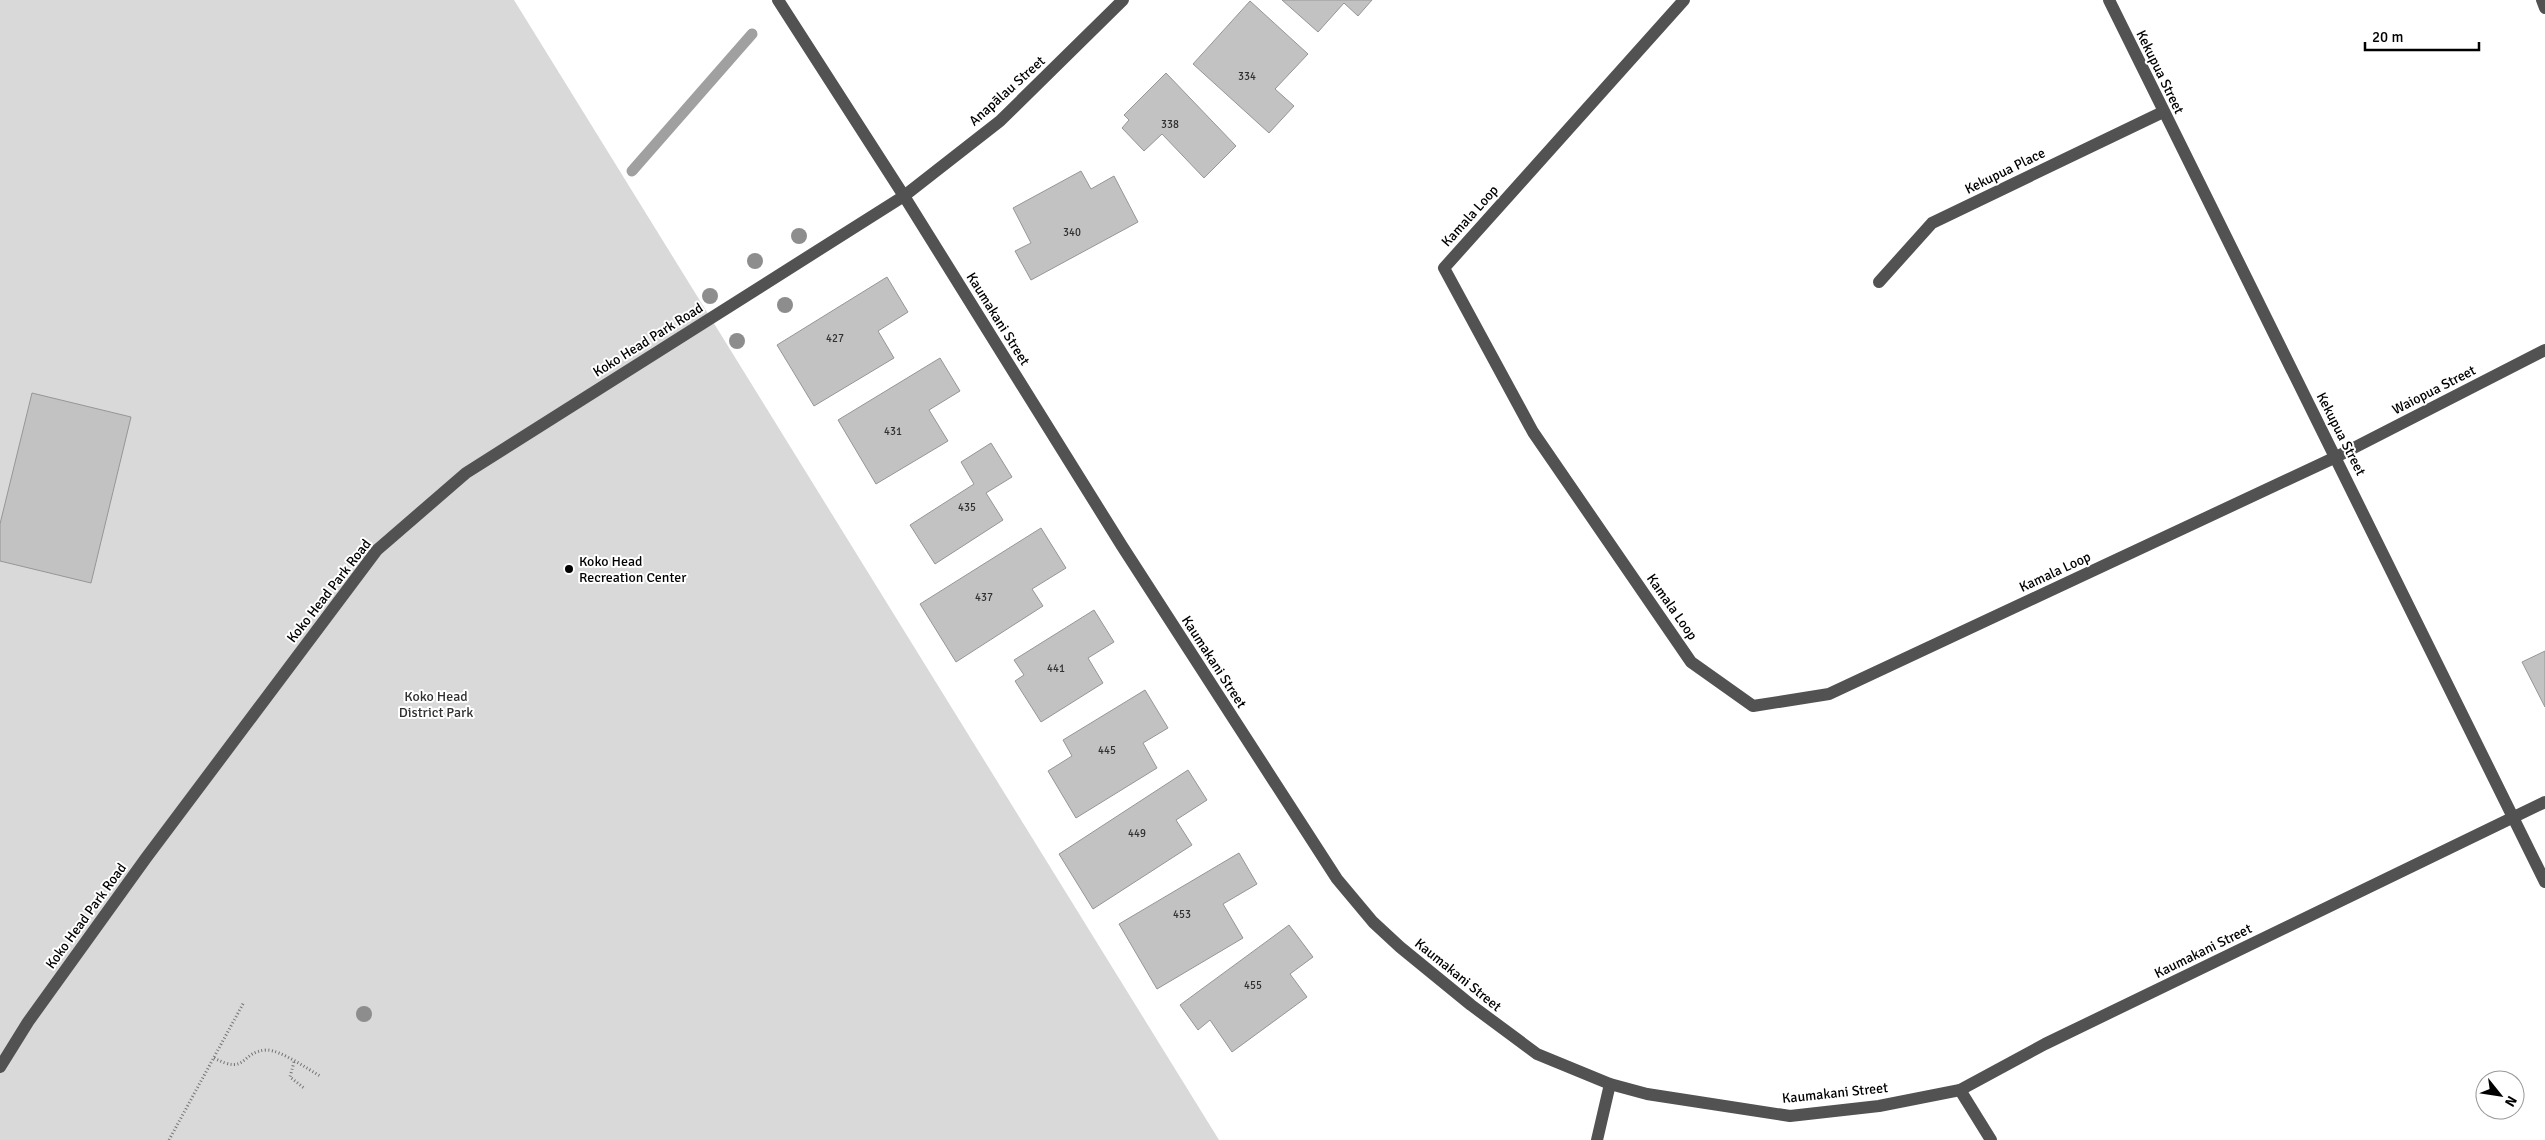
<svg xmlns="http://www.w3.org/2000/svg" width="2545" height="1140" viewBox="0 0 2545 1140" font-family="Signika,sans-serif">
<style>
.green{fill:#d9d9d9}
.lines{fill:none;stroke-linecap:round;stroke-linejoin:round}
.stream{stroke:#a0a0a0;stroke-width:11}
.building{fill:#c2c2c2;stroke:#969696}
.path{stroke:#747474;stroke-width:3;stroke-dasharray:1 2.5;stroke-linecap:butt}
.minor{stroke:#525252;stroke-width:12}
.tree{fill:#8d8d8d}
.poi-dot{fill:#000;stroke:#fff;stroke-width:2}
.labels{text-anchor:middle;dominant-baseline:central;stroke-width:4;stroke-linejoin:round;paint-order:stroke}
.number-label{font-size:11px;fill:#303030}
.street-label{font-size:14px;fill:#000;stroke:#fff}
.poi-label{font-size:14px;fill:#000;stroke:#fff;text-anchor:start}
.park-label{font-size:14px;fill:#303030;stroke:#fff}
</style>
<rect width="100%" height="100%" fill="#fff"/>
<polygon class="green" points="0,0 514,0 1219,1140 0,1140"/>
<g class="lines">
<polyline class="stream" points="632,171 752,34"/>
</g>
<g class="building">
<polygon points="1282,0 1372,0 1358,16 1344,3 1318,32"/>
<polygon points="1250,1 1308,54 1275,89 1294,106 1269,133 1193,64"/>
<polygon points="1166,73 1236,146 1204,178 1162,134 1144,151 1122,128 1129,120 1124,115"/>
<polygon points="1081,171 1091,189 1114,176 1138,222 1031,280 1015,251 1031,243 1013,208"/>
<polygon points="887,277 908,312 878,331 894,358 814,406 777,345"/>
<polygon points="940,358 960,391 929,410 948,441 876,484 838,420"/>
<polygon points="32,393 131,417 91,583 0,561 0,524"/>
<polygon points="991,443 1012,477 986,493 1003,520 935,564 910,525 974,484 961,462"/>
<polygon points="1041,528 1066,568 1032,589 1043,606 956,662 920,604"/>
<polygon points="1094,610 1114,642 1088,658 1103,683 1041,722 1015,681 1024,675 1014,660"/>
<polygon points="2545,651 2545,707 2522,662"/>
<polygon points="1145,690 1168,728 1143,743 1157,768 1076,818 1048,771 1072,756 1063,740"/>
<polygon points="1188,770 1207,800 1176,820 1192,845 1093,909 1059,854"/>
<polygon points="1239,853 1257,884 1223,904 1243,938 1157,989 1119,924"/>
<polygon points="1289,925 1313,957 1290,974 1307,997 1232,1052 1210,1020 1198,1030 1180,1005"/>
</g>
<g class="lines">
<g class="path">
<path d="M 214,1058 C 248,1076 240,1051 267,1050 C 280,1050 308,1069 320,1076"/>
<polyline points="294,1062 290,1077 304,1088"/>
<polyline points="169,1140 244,1002"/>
</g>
<g class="minor">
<polyline points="778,0 904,196 1122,546 1337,879 1373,922 1400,947 1471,1005 1537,1054 1610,1084 1647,1094 1790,1116 1879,1106 1960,1090 2045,1044 2545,802"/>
<polyline points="1684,0 1444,268 1533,432 1691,662 1753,706 1829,694 2336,457 2545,350"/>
<polyline points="2109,0 2545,882"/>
<polyline points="2542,0 2545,8"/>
<polyline points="1879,282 1932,223 2163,112"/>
<polyline points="0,1067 28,1022 146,858 377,550 466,473 904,196 1000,121 1123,0"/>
<polyline points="1960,1090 1991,1140"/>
<polyline points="1597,1140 1610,1084"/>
</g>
</g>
<g class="tree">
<circle cx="799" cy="236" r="8"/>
<circle cx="755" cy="261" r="8"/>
<circle cx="710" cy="296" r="8"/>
<circle cx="785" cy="305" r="8"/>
<circle cx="737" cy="341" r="8"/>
<circle cx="364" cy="1014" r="8"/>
</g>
<circle class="poi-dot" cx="569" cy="569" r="5"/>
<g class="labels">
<g class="number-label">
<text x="1247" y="76">334</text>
<text x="1170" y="124">338</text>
<text x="1072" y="232">340</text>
<text x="835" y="338">427</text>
<text x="893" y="431">431</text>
<text x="967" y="507">435</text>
<text x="984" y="597">437</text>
<text x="1056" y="668">441</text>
<text x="1107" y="750">445</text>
<text x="1137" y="833">449</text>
<text x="1182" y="914">453</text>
<text x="1253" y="985">455</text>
</g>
<g class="street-label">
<text transform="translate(2160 72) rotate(64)">Kekupua Street</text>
<text transform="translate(1007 91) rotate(-42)">Anapālau Street</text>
<text transform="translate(2005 171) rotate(-26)">Kekupua Place</text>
<text transform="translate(1470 216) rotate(-48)">Kamala Loop</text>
<text transform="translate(998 319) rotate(58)">Kaumakani Street</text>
<text transform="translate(648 340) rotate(-32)">Koko Head Park Road</text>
<text transform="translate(2434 390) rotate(-27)">Waiopua Street</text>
<text transform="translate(2341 434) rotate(63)">Kekupua Street</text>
<text transform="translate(2055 572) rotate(-25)">Kamala Loop</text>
<text transform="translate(329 591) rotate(-52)">Koko Head Park Road</text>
<text transform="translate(1672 607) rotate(55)">Kamala Loop</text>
<text transform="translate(1214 662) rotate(57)">Kaumakani Street</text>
<text transform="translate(86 916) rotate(-54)">Koko Head Park Road</text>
<text transform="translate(2203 951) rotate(-26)">Kaumakani Street</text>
<text transform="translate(1458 975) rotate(39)">Kaumakani Street</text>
<text transform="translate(1835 1093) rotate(-6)">Kaumakani Street</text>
</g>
<g class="poi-label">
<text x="579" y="561">Koko Head<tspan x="579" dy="16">Recreation Center</tspan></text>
</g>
<g class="park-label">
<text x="436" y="696">Koko Head<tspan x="436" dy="16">District Park</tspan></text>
</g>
</g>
<g transform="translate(2500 1095) rotate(120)"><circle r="24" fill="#ffffff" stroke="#999999"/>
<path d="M0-4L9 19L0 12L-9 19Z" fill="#000000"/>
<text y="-8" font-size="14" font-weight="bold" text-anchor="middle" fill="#000000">N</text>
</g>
<path d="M2365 42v8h114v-8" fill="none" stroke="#000000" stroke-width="2.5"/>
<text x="2372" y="42" font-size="15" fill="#000000" stroke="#ffffff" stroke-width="4" paint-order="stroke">20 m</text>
</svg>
